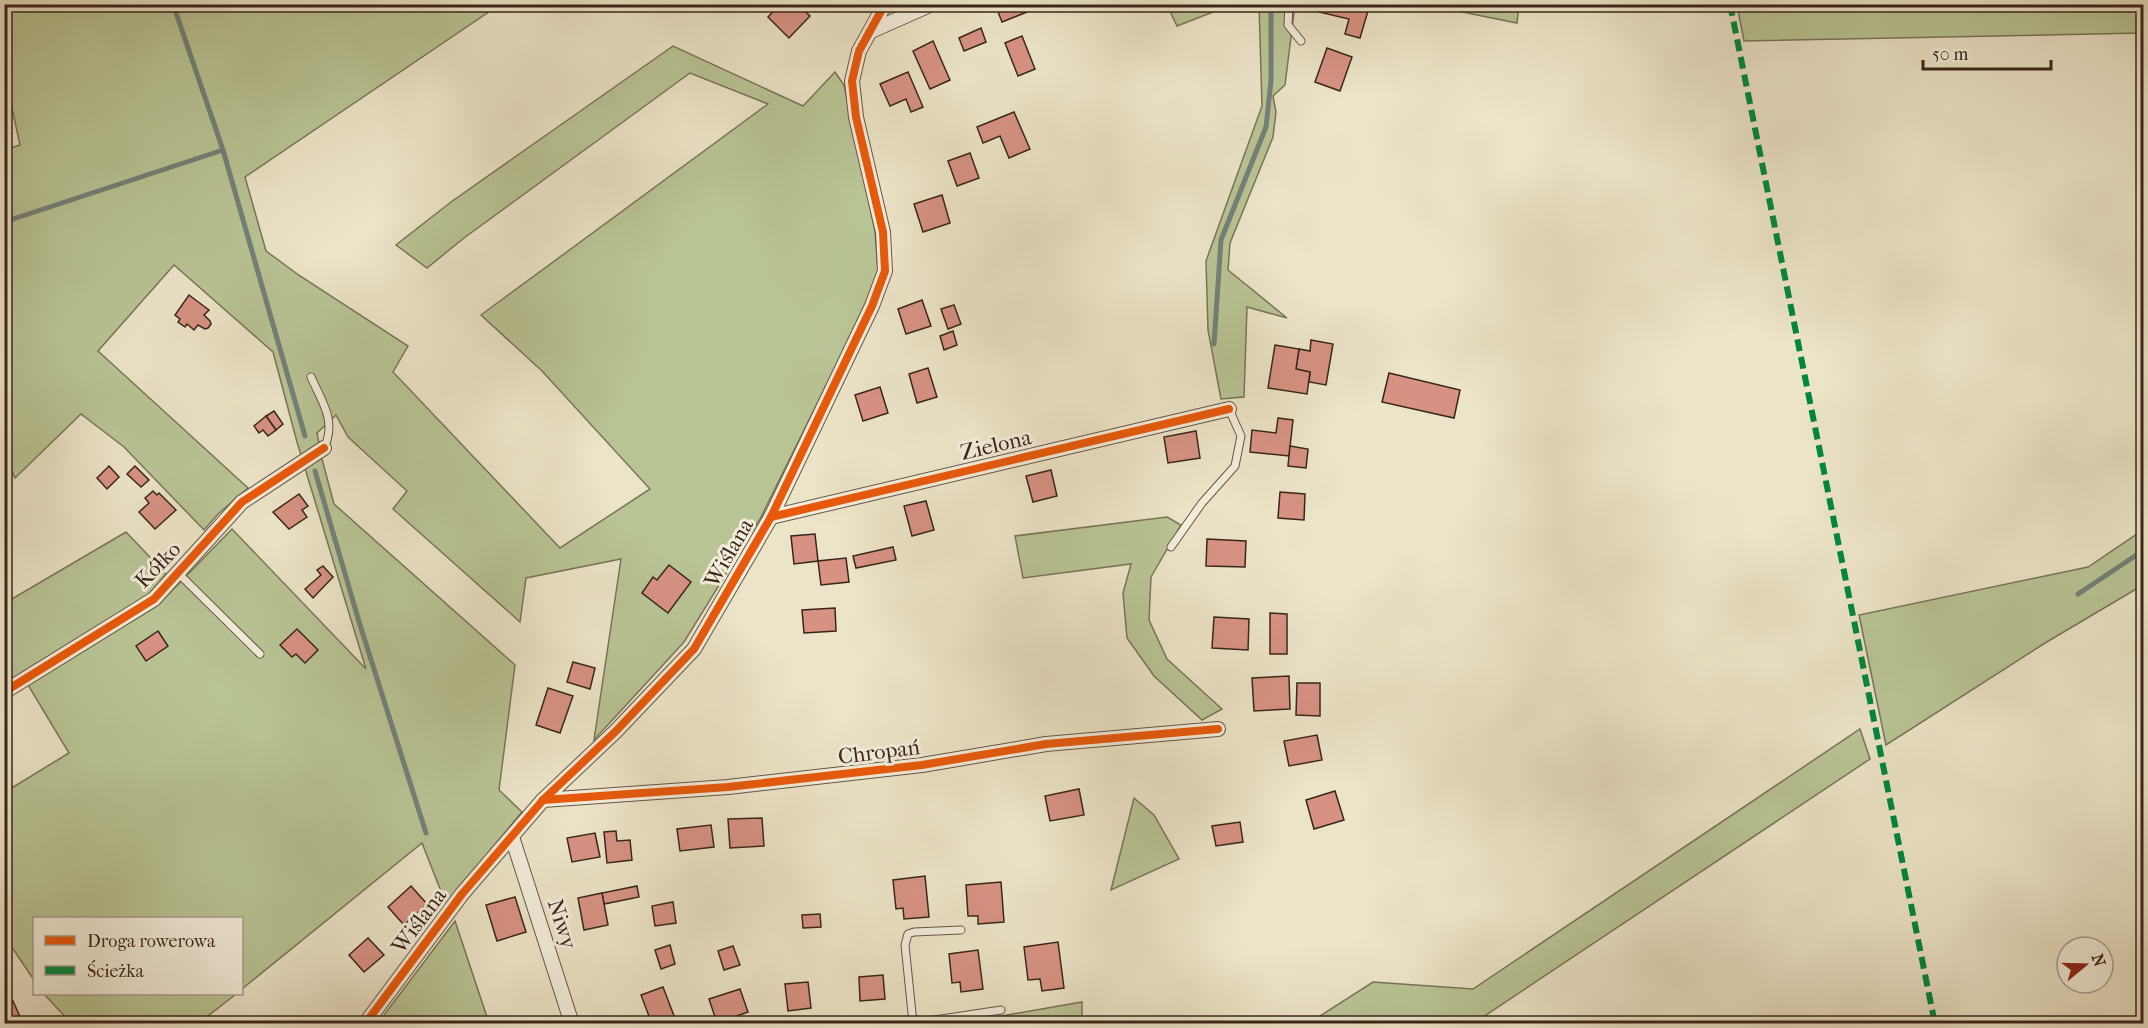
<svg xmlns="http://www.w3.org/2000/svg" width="2148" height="1028" viewBox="0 0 2148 1028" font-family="'IM FELL French Canon',serif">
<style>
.green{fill:#b9c495;stroke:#797558;stroke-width:1.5}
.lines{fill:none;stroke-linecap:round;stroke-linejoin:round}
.stream{stroke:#738179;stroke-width:5}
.building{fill:#d79283;stroke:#39261a;stroke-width:1.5}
.lane-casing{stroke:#665646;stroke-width:9}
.street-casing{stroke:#665646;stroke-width:16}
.lane{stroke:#f3eddb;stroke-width:7}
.street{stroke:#f3eddb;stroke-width:14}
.quiet{stroke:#00873e;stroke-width:6;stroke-dasharray:12 6;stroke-linecap:butt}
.cycleway-casing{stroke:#f3eddb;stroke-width:11}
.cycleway{stroke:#e8590c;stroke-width:8}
.labels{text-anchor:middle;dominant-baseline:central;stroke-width:6;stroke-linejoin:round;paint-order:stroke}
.street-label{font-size:22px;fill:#39261a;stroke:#f3eddb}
</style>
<rect width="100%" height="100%" fill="#ece4c8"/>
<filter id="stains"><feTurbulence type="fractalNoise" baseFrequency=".00333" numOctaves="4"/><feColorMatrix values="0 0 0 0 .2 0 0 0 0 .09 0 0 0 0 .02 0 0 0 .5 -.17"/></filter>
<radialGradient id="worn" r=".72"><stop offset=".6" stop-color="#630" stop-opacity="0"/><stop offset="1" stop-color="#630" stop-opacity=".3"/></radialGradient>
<g class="green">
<polygon points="4,5 499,5 245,177 266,251 300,276 408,346 393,372 560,548 650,489 542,371 481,315 768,104 690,73 464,238 427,268 396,245 451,202 673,46 803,106 835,72 844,85 875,231 878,271 862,313 760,519 684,642 594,740 621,559 526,578 520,622 393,509 407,491 348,437 336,415 317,433 322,459 334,504 515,665 499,790 522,812 446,904 422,843 242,989 242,918 34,918 34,980 5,937 5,792 69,753 28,685 157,606 232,529 366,669 297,442 273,352 174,265 98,351 248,488 218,514 204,530 124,447 81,414 15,478 4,453 4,150 20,145 5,76"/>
<polygon points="1167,5 1231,5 1177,26"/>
<polygon points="1259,5 1295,5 1285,85 1273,96 1276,112 1273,137 1230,243 1228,270 1287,318 1247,307 1244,397 1221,399 1208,330 1206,261 1262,106"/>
<polygon points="1447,5 1519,5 1517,23 1447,9"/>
<polygon points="1737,5 2143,5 2143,33 1744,41"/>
<polygon points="1167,517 1181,525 1151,577 1149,620 1167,659 1222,709 1202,720 1154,676 1127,638 1123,593 1131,564 1023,578 1015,536"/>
<polygon points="2143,530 2143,585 2045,643 1886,745 1859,615 2088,567"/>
<polygon points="126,532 166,574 147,597 5,683 5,603"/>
<polygon points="1860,729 1870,759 1474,1023 1309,1023 1373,982 1473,989"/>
<polygon points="1134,798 1154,815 1179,859 1111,890"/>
<polygon points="455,921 489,1023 378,1023"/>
<polygon points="44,994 236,994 199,1023 71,1023"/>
<polygon points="1082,1002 1082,1023 961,1023"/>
</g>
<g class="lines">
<g class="stream">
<polyline points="173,4 223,150 305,436"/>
<polyline points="4,222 223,150"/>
<polyline points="1214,344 1221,240 1266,127 1271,81 1271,4"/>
<polyline points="315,471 360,625 426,833"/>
<polyline points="2078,594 2144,550"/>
</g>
</g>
<g class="building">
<polygon points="780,4 798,4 810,16 789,38 768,17"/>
<polygon points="995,4 1024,4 1027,12 1002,22"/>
<polygon points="1303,4 1370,4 1360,38 1345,34 1349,19 1302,8"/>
<polygon points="981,28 986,42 964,51 959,38"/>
<polygon points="1022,36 1035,69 1018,76 1005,43"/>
<polygon points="933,41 950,80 930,89 913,51"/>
<polygon points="1327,48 1352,57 1340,91 1315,82"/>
<polygon points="908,72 923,107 911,112 906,99 890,106 880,84"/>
<polygon points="1014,112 1030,149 1009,158 1000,136 983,143 977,127"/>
<polygon points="970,153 979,178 957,186 948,161"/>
<polygon points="942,195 950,223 923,232 914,204"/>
<polygon points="189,295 209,310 204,315 210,321 211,324 208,328 205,329 198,325 194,330 187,324 185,327 178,322 180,319 175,315"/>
<polygon points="922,300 931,326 906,334 898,309"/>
<polygon points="954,305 961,324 948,329 941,309"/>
<polygon points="953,331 957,345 944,350 940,336"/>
<polygon points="1311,340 1333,344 1326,385 1309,382 1310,372 1296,369 1299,349 1310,351"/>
<polygon points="1275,345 1299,349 1296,369 1310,372 1307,394 1268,388"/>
<polygon points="928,368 937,397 917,403 909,374"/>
<polygon points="1389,373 1460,390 1454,418 1382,402"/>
<polygon points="880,387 888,413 863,421 855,395"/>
<polygon points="274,411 283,424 276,430 266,416"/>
<polygon points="266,416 276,430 268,436 263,430 259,433 254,426"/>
<polygon points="1278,418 1293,420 1289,456 1250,452 1252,430 1276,433"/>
<polygon points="1196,431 1200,458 1168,463 1164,437"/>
<polygon points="1290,446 1308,449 1306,468 1288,466"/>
<polygon points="109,466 119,477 107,489 97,478"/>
<polygon points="135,466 149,480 141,487 127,474"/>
<polygon points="1051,470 1057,496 1033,502 1026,476"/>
<polygon points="153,491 157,495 159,493 176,510 155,529 139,512 149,503 145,498"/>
<polygon points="1280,492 1305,494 1304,520 1278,518"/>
<polygon points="299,494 308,506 302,510 307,517 289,529 273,512"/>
<polygon points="926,501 934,530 912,536 904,506"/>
<polygon points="815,534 818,561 794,564 791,536"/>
<polygon points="1207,539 1246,541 1245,567 1206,566"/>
<polygon points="893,547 896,560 856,568 853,556"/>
<polygon points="846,558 849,582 821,585 818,561"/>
<polygon points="669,565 691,582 668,613 642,593 653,577 657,580"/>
<polygon points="323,566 333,577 313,598 305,589 321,575 317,570"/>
<polygon points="835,608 836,631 804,633 802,610"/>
<polygon points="1270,613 1287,614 1287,654 1270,654"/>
<polygon points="1214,617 1249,619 1248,650 1212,648"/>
<polygon points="297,629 318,650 305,663 296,654 292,657 280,645"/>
<polygon points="158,631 168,646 146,661 136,646"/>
<polygon points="573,662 595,668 590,689 567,682"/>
<polygon points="1289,676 1290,709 1254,711 1252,678"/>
<polygon points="1297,683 1320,683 1320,716 1296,715"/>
<polygon points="548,688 573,696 560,733 536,725"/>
<polygon points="1317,735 1322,760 1289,766 1284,741"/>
<polygon points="1079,789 1084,815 1050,821 1045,796"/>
<polygon points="1335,791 1344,820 1314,829 1306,800"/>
<polygon points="762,818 764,846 730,848 728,819"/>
<polygon points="1240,822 1243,842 1216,846 1212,826"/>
<polygon points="711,825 714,847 680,851 677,829"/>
<polygon points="616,831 617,841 630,840 632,860 607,863 604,832"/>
<polygon points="595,833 600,857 572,862 567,838"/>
<polygon points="925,876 929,917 904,919 903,908 896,909 893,880"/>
<polygon points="1001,882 1004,922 978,924 978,916 968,916 966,885"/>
<polygon points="411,886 427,904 404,925 388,907"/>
<polygon points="637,886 639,897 604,904 602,893"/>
<polygon points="602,893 608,925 584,930 578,898"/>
<polygon points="515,897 526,932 497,941 486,905"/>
<polygon points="673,902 676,923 655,926 652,906"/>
<polygon points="820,914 821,927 803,928 802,915"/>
<polygon points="368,938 384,955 364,972 349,955"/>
<polygon points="1058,942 1064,988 1042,991 1040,979 1028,980 1024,947"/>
<polygon points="670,945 675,964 661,969 655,950"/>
<polygon points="733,946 740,965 724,970 718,951"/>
<polygon points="978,950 983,989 961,992 960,982 952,983 949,954"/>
<polygon points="883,975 885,999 860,1001 859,977"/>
<polygon points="808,982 811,1008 788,1011 785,984"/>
<polygon points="663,987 676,1021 668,1024 652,1024 641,995"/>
<polygon points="740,989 748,1012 717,1023 709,999"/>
<polygon points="4,1001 6,1004 13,1001 21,1019 4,1024"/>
</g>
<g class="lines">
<g class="lane-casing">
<g id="lane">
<polyline points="1289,4 1288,25 1301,41"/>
<path d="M 311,377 C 322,402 337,421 324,448"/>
<polyline points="1171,547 1202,503 1235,466 1241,436 1229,409"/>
<polyline points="178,573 260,654"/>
<polyline points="913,1023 905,945 908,934 914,932 961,930"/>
<polyline points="908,1024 1001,1010"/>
</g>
</g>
<g class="street-casing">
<g id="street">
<polyline points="871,31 932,4"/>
<polyline points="771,517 1229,409"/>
<polyline points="4,692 154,599 242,502 324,448"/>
<polyline points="543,800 728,787 922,765 1046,744 1218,729"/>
<polyline points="512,837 572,1024"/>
<polyline points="365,1024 462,894 543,800 615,732 694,649 771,517 872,306 885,271 883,232 856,117 852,81 859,51 885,4"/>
</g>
</g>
<use href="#lane" class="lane"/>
<use href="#street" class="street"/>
<polyline class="quiet" points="1730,4 1935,1024"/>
<g class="cycleway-casing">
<g id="cycleway">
<polyline points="771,517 1229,409"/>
<polyline points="4,692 154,599 242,502 324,448"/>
<polyline points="543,800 728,787 922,765 1046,744 1218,729"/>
<polyline points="365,1024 462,894 543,800 615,732 694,649 771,517 872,306 885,271 883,232 856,117 852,81 859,51 885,4"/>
</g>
</g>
<use href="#cycleway" class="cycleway"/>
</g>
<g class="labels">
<g class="street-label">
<text transform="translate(996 445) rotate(-13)">Zielona</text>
<text transform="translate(729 553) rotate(-60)">Wiślana</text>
<text transform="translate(158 565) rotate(-46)">Kółko</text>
<text transform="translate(879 752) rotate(-7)">Chropań</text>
<text transform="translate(419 921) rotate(-53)">Wiślana</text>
<text transform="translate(562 924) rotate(72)">Niwy</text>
</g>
</g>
<rect width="2148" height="1028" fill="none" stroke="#ece4c8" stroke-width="24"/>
<rect x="6" y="6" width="2136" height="1016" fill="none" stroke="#39261a" stroke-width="3"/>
<rect x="12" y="12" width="2124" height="1004" fill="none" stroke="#39261a" stroke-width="1.5"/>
<rect x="33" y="917" width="210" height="78" fill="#f3eddb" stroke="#a99d8e" stroke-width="1.5"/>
<rect x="45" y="936" width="30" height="9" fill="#e8590c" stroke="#a99d8e" stroke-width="1.5"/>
<text x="87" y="947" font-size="18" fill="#39261a">Droga rowerowa</text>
<rect x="45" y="966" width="30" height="9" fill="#00873e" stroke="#a99d8e" stroke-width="1.5"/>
<text x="87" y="977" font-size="18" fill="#39261a">Ścieżka</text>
<g transform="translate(2085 965) rotate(71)"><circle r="28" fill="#f3eddb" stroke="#a99d8e" stroke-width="1.5"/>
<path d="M0-4.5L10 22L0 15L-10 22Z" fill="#8f2418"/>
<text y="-9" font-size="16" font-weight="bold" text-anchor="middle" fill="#39261a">N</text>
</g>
<path d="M1923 60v9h128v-9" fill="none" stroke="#39261a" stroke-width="3"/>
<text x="1932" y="60" font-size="18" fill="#39261a" stroke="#f3eddb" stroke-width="4.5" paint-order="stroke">50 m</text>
<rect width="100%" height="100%" filter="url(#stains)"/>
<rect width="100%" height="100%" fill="url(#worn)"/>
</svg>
